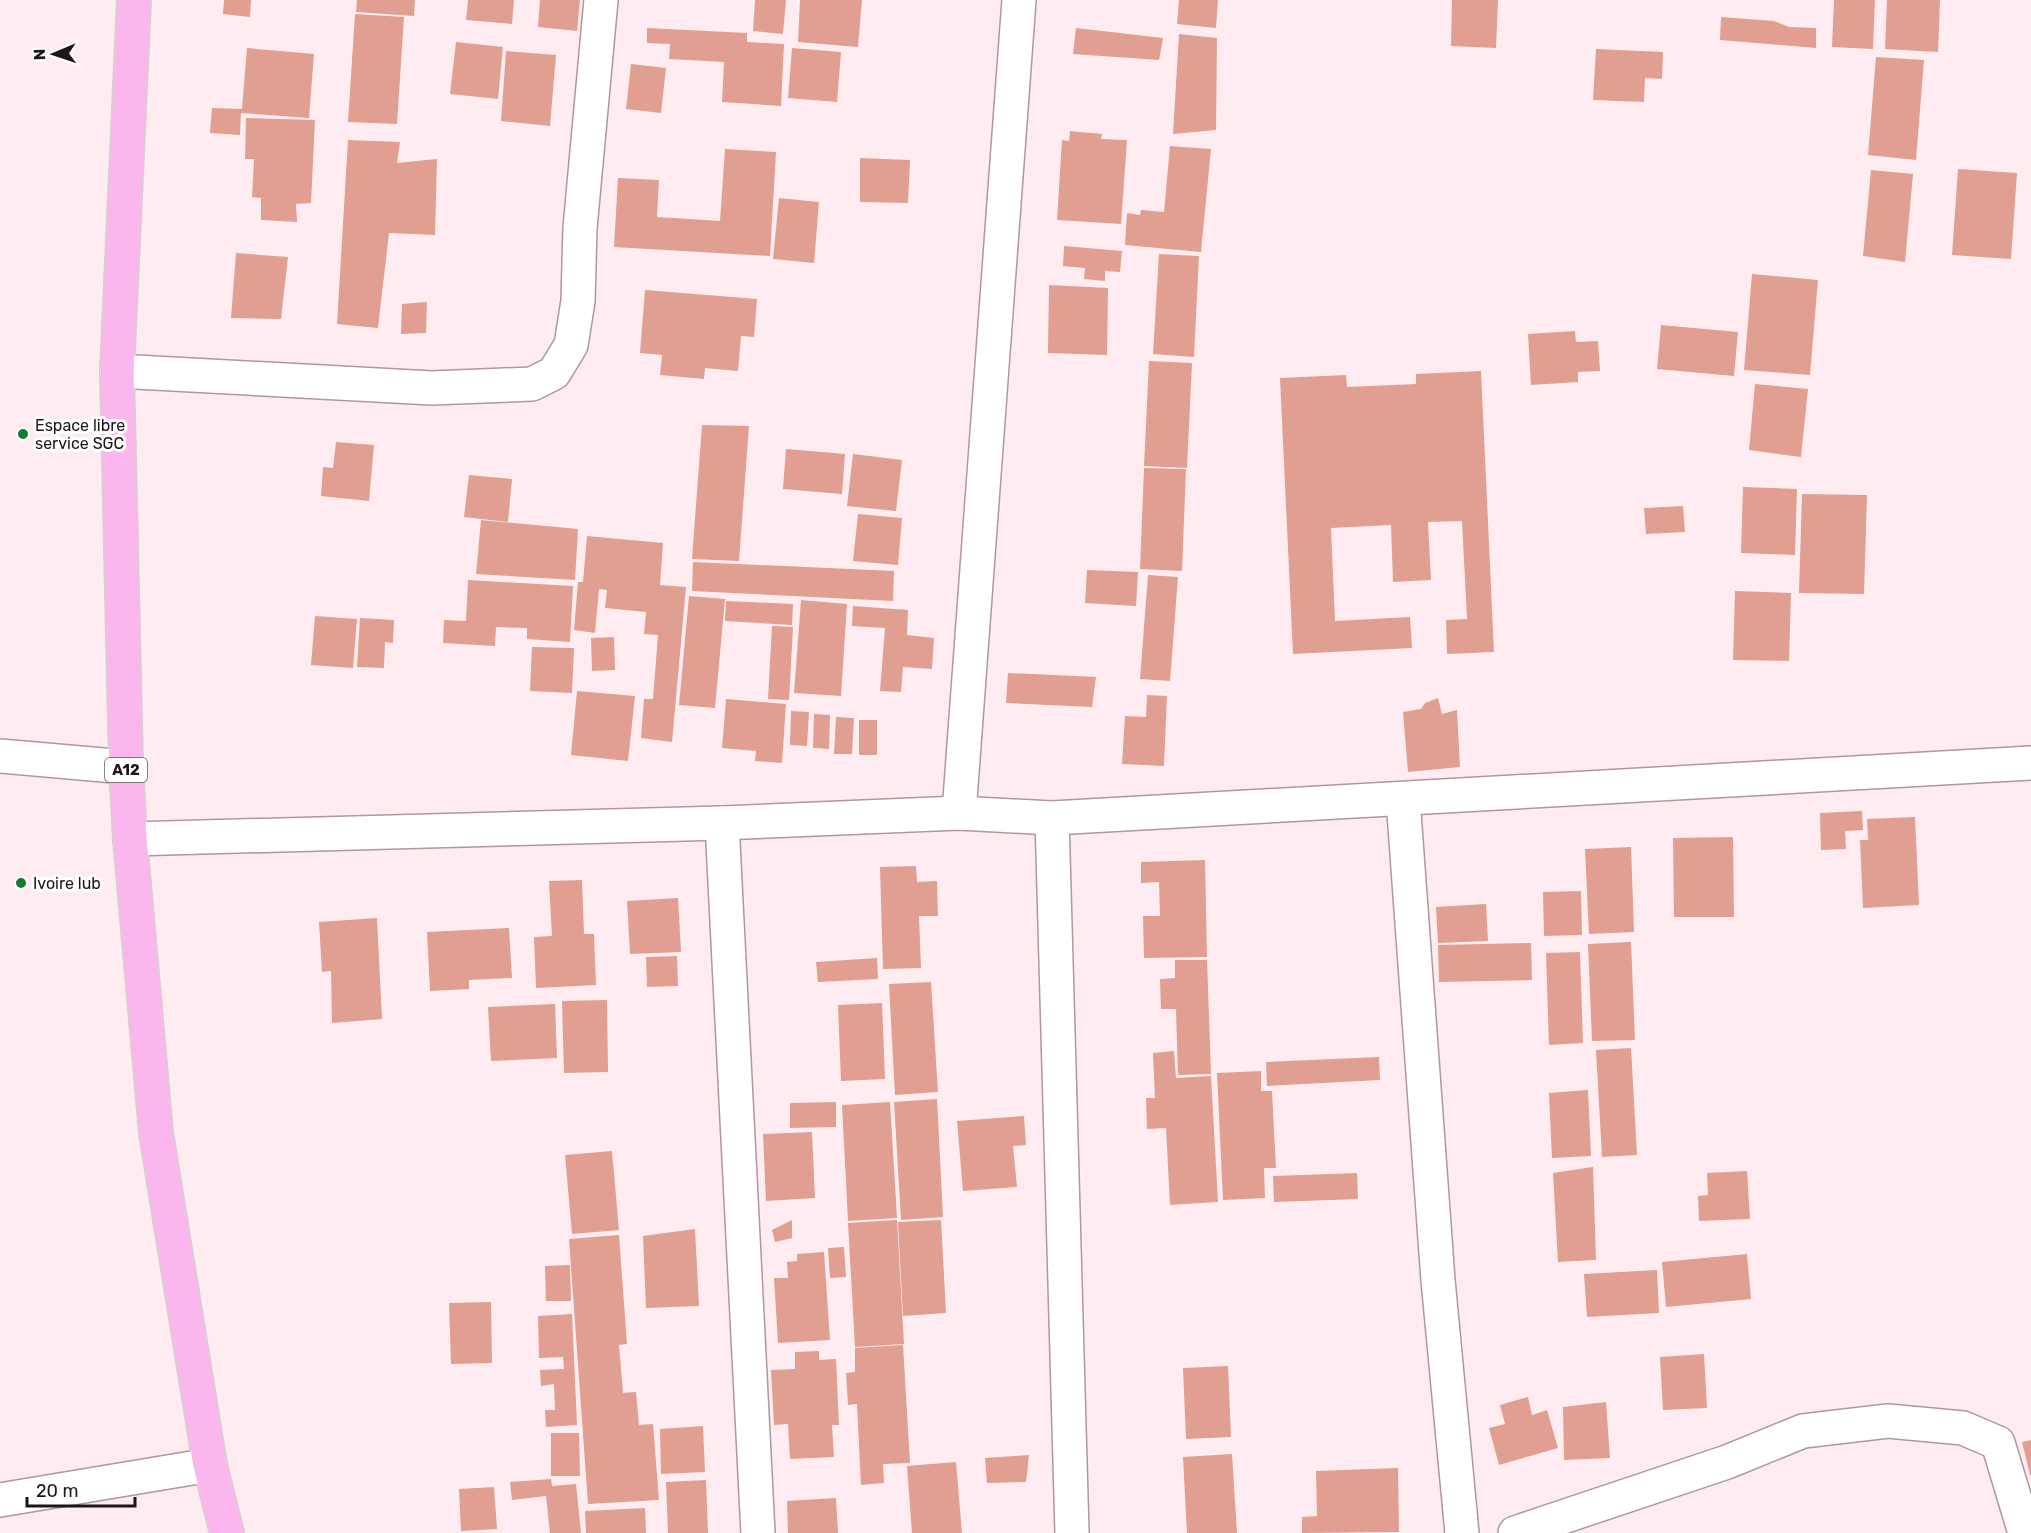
<svg xmlns="http://www.w3.org/2000/svg" width="2031" height="1533" viewBox="0 0 2031 1533" font-family="Rubik,sans-serif">
<style>
.building{fill:#e09f91}
.lines{fill:none;stroke-linecap:round;stroke-linejoin:round}
.minor-casing{stroke:#ae989c;stroke-width:36}
.major-casing{stroke:#d2d0d1;stroke-width:36}
.minor{stroke:#fff;stroke-width:33}
.major{stroke:#fcb6ee;stroke-width:33}
.poi-dot{fill:#127c30;stroke:#fff;stroke-width:2}
.labels{text-anchor:middle;dominant-baseline:central;stroke-width:6;stroke-linejoin:round;paint-order:stroke}
.shield{fill:#fff;stroke:#615b5d;stroke-width:1.5}
.shield-label{font-size:15px;font-weight:bold;fill:#1d1517}
.poi-label{font-size:16px;fill:#1d1517;stroke:#fff;text-anchor:start}
</style>
<rect width="100%" height="100%" fill="#ffecf0"/>
<g class="building">
<polygon points="224,0 251,0 250,17 223,14"/>
<polygon points="357,0 415,0 414,16 356,12"/>
<polygon points="468,0 514,0 512,24 466,20"/>
<polygon points="540,0 580,0 577,31 538,27"/>
<polygon points="755,0 786,0 783,34 753,31"/>
<polygon points="800,0 862,0 858,47 798,42"/>
<polygon points="1179,0 1218,0 1216,28 1177,24"/>
<polygon points="1452,0 1498,0 1496,48 1451,46"/>
<polygon points="1834,0 1875,0 1873,49 1832,47"/>
<polygon points="1887,0 1940,0 1938,52 1885,49"/>
<polygon points="355,14 404,17 397,124 348,122"/>
<polygon points="1721,17 1774,21 1789,27 1816,28 1816,48 1720,40"/>
<polygon points="647,28 747,33 747,42 784,44 781,106 722,102 724,62 669,59 670,44 647,43"/>
<polygon points="1076,28 1163,38 1159,60 1073,54"/>
<polygon points="1179,34 1217,38 1216,130 1173,134"/>
<polygon points="456,42 503,47 498,99 450,94"/>
<polygon points="247,48 314,54 309,118 241,113 240,135 210,133 212,108 242,109"/>
<polygon points="792,48 841,52 837,102 788,98"/>
<polygon points="1596,49 1663,52 1662,79 1645,78 1644,102 1593,100"/>
<polygon points="506,51 556,55 550,126 501,121"/>
<polygon points="1876,57 1924,60 1916,160 1868,155"/>
<polygon points="631,64 666,68 661,113 626,109"/>
<polygon points="246,118 315,120 311,203 296,204 297,222 261,220 261,198 252,197 254,159 245,159"/>
<polygon points="1070,131 1102,134 1101,139 1127,140 1121,224 1057,220 1062,140 1069,141"/>
<polygon points="348,140 400,142 397,163 437,159 435,235 389,233 378,328 337,324"/>
<polygon points="1170,146 1211,149 1201,252 1125,245 1127,213 1140,215 1141,210 1164,212"/>
<polygon points="725,149 776,152 770,256 614,247 618,178 659,180 657,217 720,221"/>
<polygon points="860,158 910,160 908,203 860,202"/>
<polygon points="1958,169 2017,173 2011,259 1952,255"/>
<polygon points="1871,170 1913,174 1905,262 1863,256"/>
<polygon points="779,198 819,202 814,263 773,259"/>
<polygon points="1064,246 1122,251 1120,272 1105,271 1105,281 1084,279 1085,268 1063,266"/>
<polygon points="236,253 288,257 281,319 231,318"/>
<polygon points="1159,254 1199,256 1194,357 1153,354"/>
<polygon points="1752,274 1818,280 1810,375 1744,370"/>
<polygon points="1049,285 1108,288 1107,355 1048,353"/>
<polygon points="645,290 757,299 754,337 741,336 738,371 705,368 704,379 660,375 662,355 640,353"/>
<polygon points="427,302 426,333 401,334 402,304"/>
<polygon points="1661,325 1738,332 1734,376 1657,369"/>
<polygon points="1575,331 1576,342 1598,341 1600,371 1578,372 1578,382 1531,385 1528,334"/>
<polygon points="1149,361 1192,363 1187,468 1144,466"/>
<polygon points="1481,371 1494,652 1447,654 1446,620 1467,619 1462,521 1428,522 1431,580 1393,582 1391,525 1331,528 1335,621 1410,617 1412,648 1293,654 1280,378 1346,375 1347,387 1416,384 1416,374"/>
<polygon points="1755,384 1808,389 1801,457 1749,450"/>
<polygon points="702,425 749,426 739,561 692,559"/>
<polygon points="336,442 374,445 369,501 321,496 323,467 333,468"/>
<polygon points="786,449 845,454 842,494 783,489"/>
<polygon points="853,454 902,460 896,511 847,506"/>
<polygon points="1144,468 1186,469 1182,571 1140,569"/>
<polygon points="469,475 512,479 508,522 464,517"/>
<polygon points="1743,487 1797,489 1795,555 1741,553"/>
<polygon points="1802,494 1867,495 1864,594 1799,593"/>
<polygon points="1683,506 1685,532 1646,534 1644,508"/>
<polygon points="858,514 902,518 898,565 853,561"/>
<polygon points="481,520 578,529 575,580 476,574"/>
<polygon points="587,536 663,543 660,585 686,587 672,742 641,738 644,699 653,699 658,635 644,634 646,612 605,608 607,590 599,589 595,633 574,630 578,582 583,582"/>
<polygon points="693,562 894,571 893,601 692,591"/>
<polygon points="1087,570 1138,572 1136,606 1085,603"/>
<polygon points="1148,575 1178,577 1170,681 1140,679"/>
<polygon points="468,580 573,586 570,642 527,639 527,628 496,627 495,646 443,643 444,620 466,621"/>
<polygon points="1735,591 1791,593 1789,661 1733,660"/>
<polygon points="689,596 725,599 715,708 679,705"/>
<polygon points="801,600 847,604 841,696 794,693"/>
<polygon points="726,601 793,604 792,625 725,621"/>
<polygon points="853,606 908,610 907,635 934,638 932,669 903,667 901,692 880,691 885,628 852,626"/>
<polygon points="315,616 357,619 353,668 311,665"/>
<polygon points="360,618 394,620 393,643 385,642 384,668 357,667"/>
<polygon points="772,626 793,627 789,700 768,699"/>
<polygon points="614,637 615,670 592,671 591,638"/>
<polygon points="532,647 574,648 572,693 530,691"/>
<polygon points="1008,673 1096,677 1092,707 1006,703"/>
<polygon points="577,691 635,696 628,761 571,755"/>
<polygon points="1147,695 1167,696 1164,766 1122,764 1125,716 1146,717"/>
<polygon points="1438,698 1442,714 1457,710 1460,767 1408,772 1403,712 1421,709 1425,703"/>
<polygon points="726,699 786,704 782,763 755,761 756,751 722,748"/>
<polygon points="791,711 809,712 807,746 790,745"/>
<polygon points="814,714 830,715 829,749 813,748"/>
<polygon points="836,717 854,718 852,754 834,754"/>
<rect x="859" y="720" width="18" height="35"/>
<polygon points="1862,811 1863,830 1845,831 1846,849 1821,850 1820,813"/>
<polygon points="1915,817 1919,905 1863,908 1860,840 1868,840 1867,819"/>
<polygon points="1733,837 1734,917 1674,917 1673,838"/>
<polygon points="1631,847 1634,932 1589,934 1585,849"/>
<polygon points="1205,860 1207,957 1144,958 1143,916 1160,916 1159,882 1141,883 1141,862"/>
<polygon points="916,866 917,882 937,881 938,916 919,916 921,968 883,969 880,867"/>
<polygon points="582,880 584,934 594,934 596,985 536,988 534,937 552,936 549,881"/>
<polygon points="1581,891 1582,935 1544,936 1543,892"/>
<polygon points="678,898 681,952 630,954 627,901"/>
<polygon points="1486,904 1488,941 1438,943 1436,907"/>
<polygon points="377,918 382,1019 332,1023 331,971 322,972 319,922"/>
<polygon points="509,928 512,978 469,980 469,989 430,991 427,932"/>
<polygon points="1631,942 1635,1040 1592,1041 1588,944"/>
<polygon points="1531,943 1532,980 1439,982 1438,945"/>
<polygon points="1580,952 1583,1043 1549,1045 1546,953"/>
<polygon points="677,956 678,986 647,987 646,957"/>
<polygon points="877,958 878,979 818,982 816,962"/>
<polygon points="1175,960 1207,960 1211,1074 1178,1075 1176,1009 1161,1009 1160,979 1175,978"/>
<polygon points="931,982 938,1092 895,1095 889,984"/>
<polygon points="607,1000 608,1072 564,1073 562,1001"/>
<polygon points="882,1003 885,1079 841,1081 838,1005"/>
<polygon points="555,1004 557,1058 491,1061 488,1007"/>
<polygon points="1631,1048 1637,1155 1602,1157 1596,1050"/>
<polygon points="1174,1051 1176,1078 1211,1076 1218,1202 1170,1205 1166,1128 1147,1129 1146,1098 1155,1098 1153,1053"/>
<polygon points="1379,1057 1380,1080 1267,1086 1266,1062"/>
<polygon points="1261,1071 1261,1091 1272,1091 1276,1168 1264,1168 1265,1198 1223,1200 1217,1073"/>
<polygon points="1588,1090 1591,1156 1552,1158 1549,1093"/>
<polygon points="937,1099 943,1217 901,1220 894,1102"/>
<polygon points="836,1102 836,1127 790,1128 790,1103"/>
<polygon points="890,1102 897,1218 848,1221 842,1105"/>
<polygon points="1024,1116 1026,1145 1013,1146 1017,1187 963,1191 957,1121"/>
<polygon points="812,1132 815,1198 766,1201 763,1134"/>
<polygon points="612,1151 619,1230 572,1234 565,1155"/>
<polygon points="1593,1167 1596,1260 1558,1262 1553,1173"/>
<polygon points="1747,1171 1750,1219 1699,1221 1698,1196 1708,1195 1707,1173"/>
<polygon points="1357,1173 1358,1199 1274,1202 1273,1176"/>
<polygon points="792,1220 792,1238 775,1242 772,1230"/>
<polygon points="897,1220 904,1344 855,1347 848,1223"/>
<polygon points="941,1220 946,1313 903,1316 898,1222"/>
<polygon points="695,1229 699,1306 646,1308 643,1236"/>
<polygon points="619,1235 627,1344 619,1345 623,1393 636,1392 639,1425 653,1424 659,1500 588,1504 569,1239"/>
<polygon points="844,1247 846,1277 830,1278 828,1248"/>
<polygon points="824,1252 830,1340 778,1343 774,1278 788,1278 787,1262 797,1261 797,1254"/>
<polygon points="1747,1254 1751,1299 1666,1307 1662,1262"/>
<polygon points="570,1265 571,1301 546,1301 545,1266"/>
<polygon points="1657,1270 1659,1313 1587,1317 1584,1274"/>
<polygon points="491,1302 492,1363 451,1364 449,1303"/>
<polygon points="572,1314 577,1425 546,1427 545,1410 555,1410 554,1384 541,1386 540,1370 564,1369 563,1357 539,1358 538,1316"/>
<polygon points="903,1345 910,1463 883,1464 884,1483 861,1485 857,1404 848,1405 846,1373 855,1372 855,1348"/>
<polygon points="819,1351 819,1360 836,1359 839,1425 832,1425 834,1457 790,1459 788,1424 774,1425 771,1370 795,1369 795,1352"/>
<polygon points="1704,1354 1707,1408 1663,1410 1660,1357"/>
<polygon points="1228,1366 1231,1437 1186,1439 1183,1368"/>
<polygon points="1528,1397 1532,1415 1547,1410 1558,1448 1499,1465 1489,1428 1505,1424 1500,1405"/>
<polygon points="1606,1402 1610,1458 1564,1460 1563,1407"/>
<polygon points="703,1426 705,1472 661,1474 660,1429"/>
<polygon points="551,1433 579,1433 580,1476 551,1476"/>
<polygon points="2031,1440 2031,1475 2030,1475 2022,1442"/>
<polygon points="1232,1454 1237,1533 1187,1533 1183,1457"/>
<polygon points="1029,1455 1026,1482 987,1483 985,1458"/>
<polygon points="956,1462 962,1533 912,1533 907,1466"/>
<polygon points="1398,1468 1399,1532 1302,1533 1302,1517 1317,1516 1316,1471"/>
<polygon points="551,1479 552,1486 576,1484 581,1533 550,1533 546,1496 512,1500 510,1482"/>
<polygon points="706,1480 708,1533 668,1533 666,1482"/>
<polygon points="494,1487 497,1529 461,1531 459,1489"/>
<polygon points="836,1498 838,1533 788,1533 787,1501"/>
<polygon points="645,1508 646,1533 586,1533 585,1511"/>
</g>
<g class="lines">
<g class="minor-casing">
<g id="minor">
<polyline points="117,371 432,388 532,384 554,373 571,345 578,301 580,228 601,0"/>
<polyline points="0,756 126,767"/>
<polyline points="1403,799 1438,1280 1462,1533"/>
<polyline points="959,813 1019,0"/>
<polyline points="1052,818 1072,1533"/>
<polyline points="722,823 758,1533"/>
<polyline points="130,839 722,823 959,813 1052,818 2031,763"/>
<polyline points="0,1500 210,1465"/>
<polyline points="1515,1533 1727,1462 1803,1431 1888,1421 1963,1428 1998,1443 2025,1533"/>
</g>
</g>
<g class="major-casing">
<polyline id="major" points="134,0 117,371 126,767 130,839 156,1133 210,1465 227,1533"/>
</g>
<use href="#minor" class="minor"/>
<use href="#major" class="major"/>
</g>
<g class="poi-dot">
<circle cx="23" cy="434" r="6"/>
<circle cx="21" cy="883" r="6"/>
</g>
<g class="labels">
<rect class="shield" x="105" y="758" width="42" height="24" rx="4.5"/>
<g class="shield-label">
<text x="126" y="770">A12</text>
</g>
<g class="poi-label">
<text x="35" y="425">Espace libre<tspan x="35" dy="18">service SGC</tspan></text>
<text x="33" y="883">Ivoire lub</text>
</g>
</g>
<g transform="translate(54 54) rotate(268)" stroke="#ffffff" stroke-width="4.5" paint-order="stroke">
<path d="M0-4.5L10 22L0 15L-10 22Z" fill="#1d1517"/>
<text y="-9" font-size="16" font-weight="bold" text-anchor="middle" fill="#1d1517">N</text>
</g>
<path d="M27 1497v9h108v-9" fill="none" stroke="#1d1517" stroke-width="3"/>
<text x="36" y="1497" font-size="18" fill="#1d1517" stroke="#ffffff" stroke-width="4.5" paint-order="stroke">20 m</text>
</svg>
